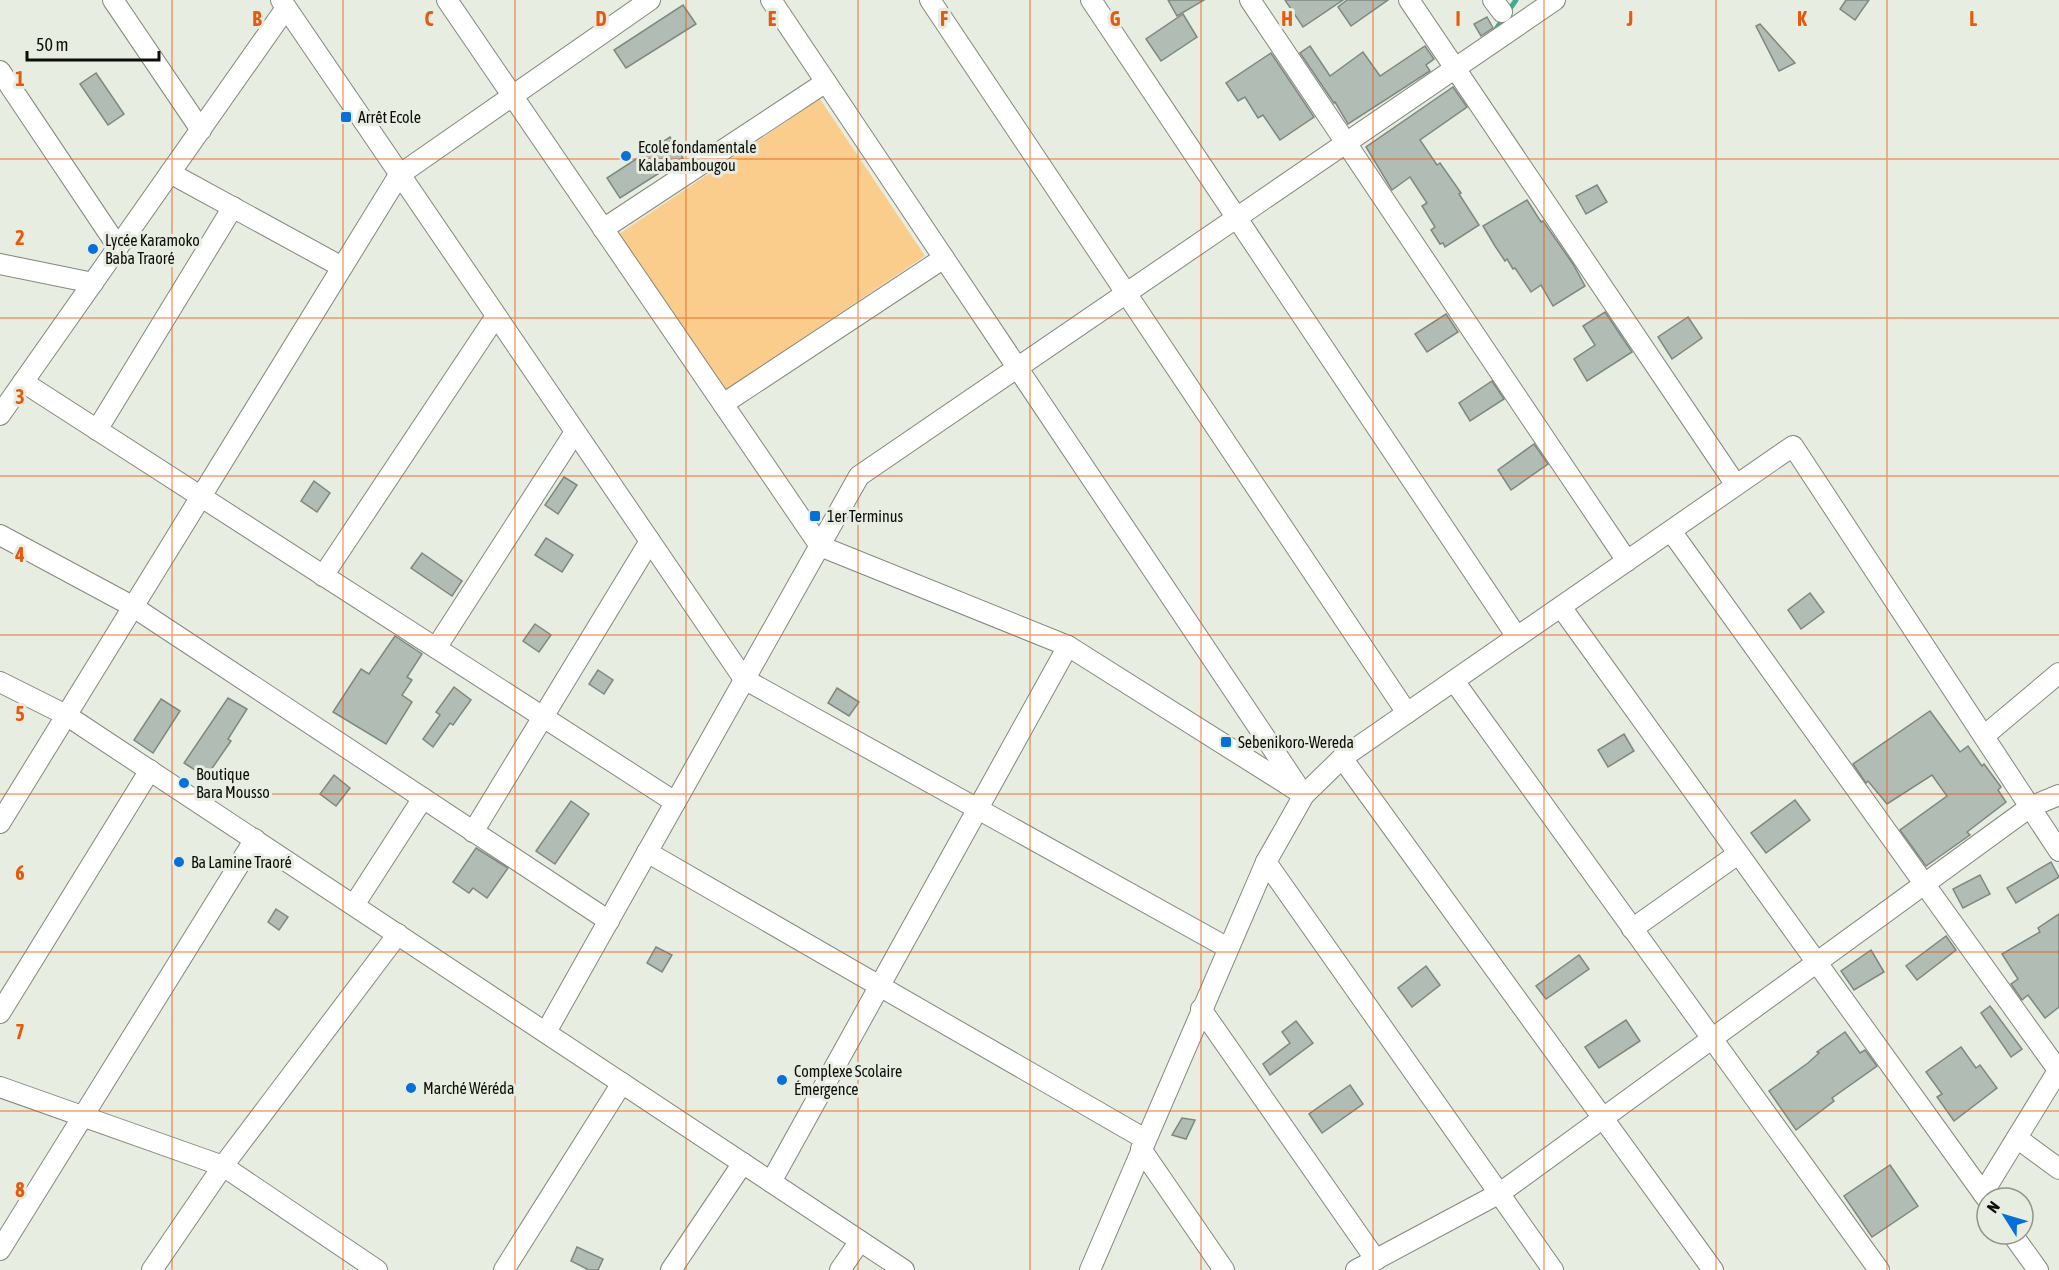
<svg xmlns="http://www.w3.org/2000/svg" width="2059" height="1270" viewBox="0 0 2059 1270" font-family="'Asap Condensed',sans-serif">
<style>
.green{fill:#facd8d}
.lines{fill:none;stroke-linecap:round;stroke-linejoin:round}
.stream{stroke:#3faa96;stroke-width:5}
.building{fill:#b1bcb4;stroke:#7e8880;stroke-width:1.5}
.street-casing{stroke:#83887d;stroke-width:22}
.street{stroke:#fff;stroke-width:20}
.grid{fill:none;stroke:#e8590c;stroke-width:1.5;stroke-opacity:0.55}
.poi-dot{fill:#0670d8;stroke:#e8ede1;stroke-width:2}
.labels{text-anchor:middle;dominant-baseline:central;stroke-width:6;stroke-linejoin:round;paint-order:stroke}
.poi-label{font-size:16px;fill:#0d0e0a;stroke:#e8ede1;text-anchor:start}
.grid-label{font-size:20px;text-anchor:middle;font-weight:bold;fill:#e8590c;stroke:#e8ede1;stroke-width:6;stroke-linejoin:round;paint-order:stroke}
</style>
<rect width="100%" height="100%" fill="#e8ede1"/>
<polygon class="green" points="820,99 925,256 724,391 619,234"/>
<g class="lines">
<polyline class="stream" points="1494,32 1516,0"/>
</g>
<g class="building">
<polygon points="1168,0 1204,0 1177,16"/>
<polygon points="1285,0 1343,0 1303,27"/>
<polygon points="1347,0 1388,0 1351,26 1338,7"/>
<polygon points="1846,0 1869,0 1855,20 1840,9"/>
<polygon points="683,5 696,24 626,68 614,50"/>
<polygon points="1183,14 1197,37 1161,61 1146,39"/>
<polygon points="1487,17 1493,28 1481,36 1474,24"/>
<polygon points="1760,24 1795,63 1779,71 1756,26"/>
<polygon points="1310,46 1330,76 1363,52 1380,76 1425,46 1434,59 1426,65 1430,71 1348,124 1335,102 1334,103 1300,53"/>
<polygon points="1271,53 1314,117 1280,140 1263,115 1258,118 1245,97 1238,101 1226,83"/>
<polygon points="96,73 124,114 108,125 80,84"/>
<polygon points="1453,87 1467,107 1420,140 1437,165 1440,163 1461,193 1459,194 1479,225 1445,247 1443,243 1440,244 1431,230 1435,227 1422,206 1427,203 1410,177 1392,190 1366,147"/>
<polygon points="670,137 683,158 620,198 607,178"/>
<polygon points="1597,185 1607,202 1586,214 1576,196"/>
<polygon points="1527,200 1541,222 1543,221 1573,264 1585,286 1553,306 1541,285 1531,292 1515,268 1513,269 1507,259 1505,261 1495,246 1483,226"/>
<polygon points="1605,312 1632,352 1587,381 1574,359 1595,345 1583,326"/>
<polygon points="1446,314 1458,332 1427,352 1415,334"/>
<polygon points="1688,317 1702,338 1672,359 1658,337"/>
<polygon points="1492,381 1504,399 1470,421 1459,403"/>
<polygon points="1534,444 1548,464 1511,490 1498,470"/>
<polygon points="564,477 577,485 558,514 545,505"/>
<polygon points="314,481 330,493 317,512 301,501"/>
<polygon points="546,538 573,555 562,572 535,555"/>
<polygon points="422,553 462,581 452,596 411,568"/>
<polygon points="1810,593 1824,612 1801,629 1788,610"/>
<polygon points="535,624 551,635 539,652 523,641"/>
<polygon points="395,636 422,654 407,677 412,680 402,695 412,702 386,744 333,712 361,669 369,674"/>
<polygon points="598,670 613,680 604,694 589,684"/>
<polygon points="454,687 471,700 453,725 450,723 433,747 423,739 440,715 436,712"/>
<polygon points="837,688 859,702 849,716 828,703"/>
<polygon points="228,698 247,709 228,739 231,741 206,777 184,763"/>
<polygon points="161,699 180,711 153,753 134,740"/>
<polygon points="1930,711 1960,752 1968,746 1982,766 1984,764 2001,787 1998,790 2006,802 1967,832 1970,835 1926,866 1900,830 1947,796 1932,775 1887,804 1868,781 1866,783 1853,764"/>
<polygon points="1624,734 1634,751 1608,767 1598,750"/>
<polygon points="334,775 350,788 336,806 320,794"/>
<polygon points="1795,800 1810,820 1766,853 1751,833"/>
<polygon points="571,801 589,814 555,864 536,851"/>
<polygon points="476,848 508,868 487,898 473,888 469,893 453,882"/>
<polygon points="2051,862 2059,877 2016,903 2007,888"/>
<polygon points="1980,875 1990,894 1963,908 1953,889"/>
<polygon points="276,909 288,917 279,930 268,922"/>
<polygon points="2059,914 2059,1007 2045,1018 2028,995 2022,1000 2011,984 2018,979 2002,954 2040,932 2038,928"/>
<polygon points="1946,936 1956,950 1917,980 1906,966"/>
<polygon points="656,947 672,955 662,972 647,963"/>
<polygon points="1871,950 1884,972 1854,990 1841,971"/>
<polygon points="1579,955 1589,969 1546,999 1536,986"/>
<polygon points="1426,966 1440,985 1412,1007 1398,988"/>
<polygon points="1990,1006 2022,1049 2011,1057 1981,1013"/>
<polygon points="1626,1020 1640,1041 1599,1068 1585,1047"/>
<polygon points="1296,1021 1313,1043 1270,1075 1263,1064 1290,1043 1282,1032"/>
<polygon points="1845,1032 1860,1053 1865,1050 1877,1066 1832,1098 1834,1101 1796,1130 1769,1091 1808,1063 1819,1053 1817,1052"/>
<polygon points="1961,1047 1976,1068 1980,1065 1997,1088 1954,1121 1937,1097 1942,1094 1926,1072"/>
<polygon points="1350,1085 1363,1104 1322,1133 1309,1114"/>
<polygon points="1182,1118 1195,1120 1186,1139 1172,1135"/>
<polygon points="1890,1165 1918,1206 1872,1237 1844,1196"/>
<polygon points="577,1247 603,1259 598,1270 589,1270 571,1261"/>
</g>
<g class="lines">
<g class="street-casing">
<g id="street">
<polyline points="113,0 201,130"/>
<polyline points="281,0 744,679 1228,948"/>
<polyline points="447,0 820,546 1068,646 1304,795"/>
<polyline points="771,0 1299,788"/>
<polyline points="930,0 1407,713"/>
<polyline points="1091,0 1517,637"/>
<polyline points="1250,0 1627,561"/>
<polyline points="1409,0 1736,485"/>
<polyline points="1493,0 1502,12"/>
<polyline points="0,71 118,247"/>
<polyline points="170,173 342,267"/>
<polyline points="603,229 826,82"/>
<polyline points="0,264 93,283"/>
<polyline points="23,382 675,802"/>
<polyline points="723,404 944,258"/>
<polyline points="0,415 286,8"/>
<polyline points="97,430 233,207"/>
<polyline points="1671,531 2058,1070"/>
<polyline points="0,535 132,606 609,921"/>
<polyline points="323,576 496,316"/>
<polyline points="1561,607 1987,1199"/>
<polyline points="436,648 575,432"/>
<polyline points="1454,681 1879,1270"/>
<polyline points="0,682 66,715 904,1270"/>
<polyline points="1984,736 2059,673"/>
<polyline points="1342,758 1713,1270"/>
<polyline points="0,823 399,175 650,0"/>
<polyline points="473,832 650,541"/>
<polyline points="647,852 1145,1139"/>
<polyline points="1266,862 1553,1270"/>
<polyline points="354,905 423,798"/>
<polyline points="1632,929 1738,854"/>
<polyline points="1201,1009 1376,1260"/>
<polyline points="0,1013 150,770"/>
<polyline points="546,1032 859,476 1555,0"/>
<polyline points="0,1087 223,1166 377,1270"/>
<polyline points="2017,1138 2059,1169"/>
<polyline points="1141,1149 1224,1270"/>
<polyline points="771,1182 1068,646"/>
<polyline points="1983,1193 2059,1069"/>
<polyline points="2012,1234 2038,1270"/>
<polyline points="0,1250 255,839"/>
<polyline points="152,1270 223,1166 398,934"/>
<polyline points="504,1270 622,1083"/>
<polyline points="671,1270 743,1163"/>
<polyline points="840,1270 860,1241"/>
<polyline points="1090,1270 1266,862 1304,795 1342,758 1793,446 2059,851"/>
<polyline points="1356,1270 1500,1193 2030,807 2059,795"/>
</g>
</g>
<use href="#street" class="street"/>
</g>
<path class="grid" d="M 172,0 L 172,1270M 343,0 L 343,1270M 515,0 L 515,1270M 686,0 L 686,1270M 858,0 L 858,1270M 1030,0 L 1030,1270M 1201,0 L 1201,1270M 1373,0 L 1373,1270M 1544,0 L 1544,1270M 1716,0 L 1716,1270M 1887,0 L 1887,1270M 0,159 L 2059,159M 0,318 L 2059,318M 0,476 L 2059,476M 0,635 L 2059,635M 0,794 L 2059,794M 0,952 L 2059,952M 0,1111 L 2059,1111"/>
<g class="poi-dot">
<rect x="340" y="111" width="12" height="12" rx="3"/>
<circle cx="626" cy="156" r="6"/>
<circle cx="93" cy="249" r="6"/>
<rect x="809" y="510" width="12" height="12" rx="3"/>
<rect x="1220" y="736" width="12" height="12" rx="3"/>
<circle cx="184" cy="783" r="6"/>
<circle cx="179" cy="862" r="6"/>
<circle cx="782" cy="1080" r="6"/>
<circle cx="411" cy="1088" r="6"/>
</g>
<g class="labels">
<g class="poi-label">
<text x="358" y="117">Arrêt Ecole</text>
<text x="638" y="147">Ecole fondamentale<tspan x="638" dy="18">Kalabambougou</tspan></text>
<text x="105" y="240">Lycée Karamoko<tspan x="105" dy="18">Baba Traoré</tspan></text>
<text x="827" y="516">1er Terminus</text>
<text x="1238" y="742">Sebenikoro-Wereda</text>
<text x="196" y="774">Boutique<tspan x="196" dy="18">Bara Mousso</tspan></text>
<text x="191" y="862">Ba Lamine Traoré</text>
<text x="794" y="1071">Complexe Scolaire<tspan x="794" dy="18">Émergence</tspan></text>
<text x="423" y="1088">Marché Wéréda</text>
</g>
</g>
<g class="grid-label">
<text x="257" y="26">B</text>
<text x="429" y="26">C</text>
<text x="601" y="26">D</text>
<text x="772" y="26">E</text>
<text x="944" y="26">F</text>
<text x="1115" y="26">G</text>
<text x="1287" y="26">H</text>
<text x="1458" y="26">I</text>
<text x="1630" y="26">J</text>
<text x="1802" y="26">K</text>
<text x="1973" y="26">L</text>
<text x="20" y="86">1</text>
<text x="20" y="245">2</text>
<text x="20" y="404">3</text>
<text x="20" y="562">4</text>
<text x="20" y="721">5</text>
<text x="20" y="880">6</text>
<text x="20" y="1039">7</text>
<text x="20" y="1197">8</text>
</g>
<g transform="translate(2005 1216) rotate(307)"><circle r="28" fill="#e8ede1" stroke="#90948b" stroke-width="1.5"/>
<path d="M0-4.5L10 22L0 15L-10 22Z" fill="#0670d8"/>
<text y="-9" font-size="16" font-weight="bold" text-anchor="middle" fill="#0d0e0a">N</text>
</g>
<path d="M27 51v9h132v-9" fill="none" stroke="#0d0e0a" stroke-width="3"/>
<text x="36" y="51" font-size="18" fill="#0d0e0a" stroke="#e8ede1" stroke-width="4.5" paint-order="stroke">50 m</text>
</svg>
